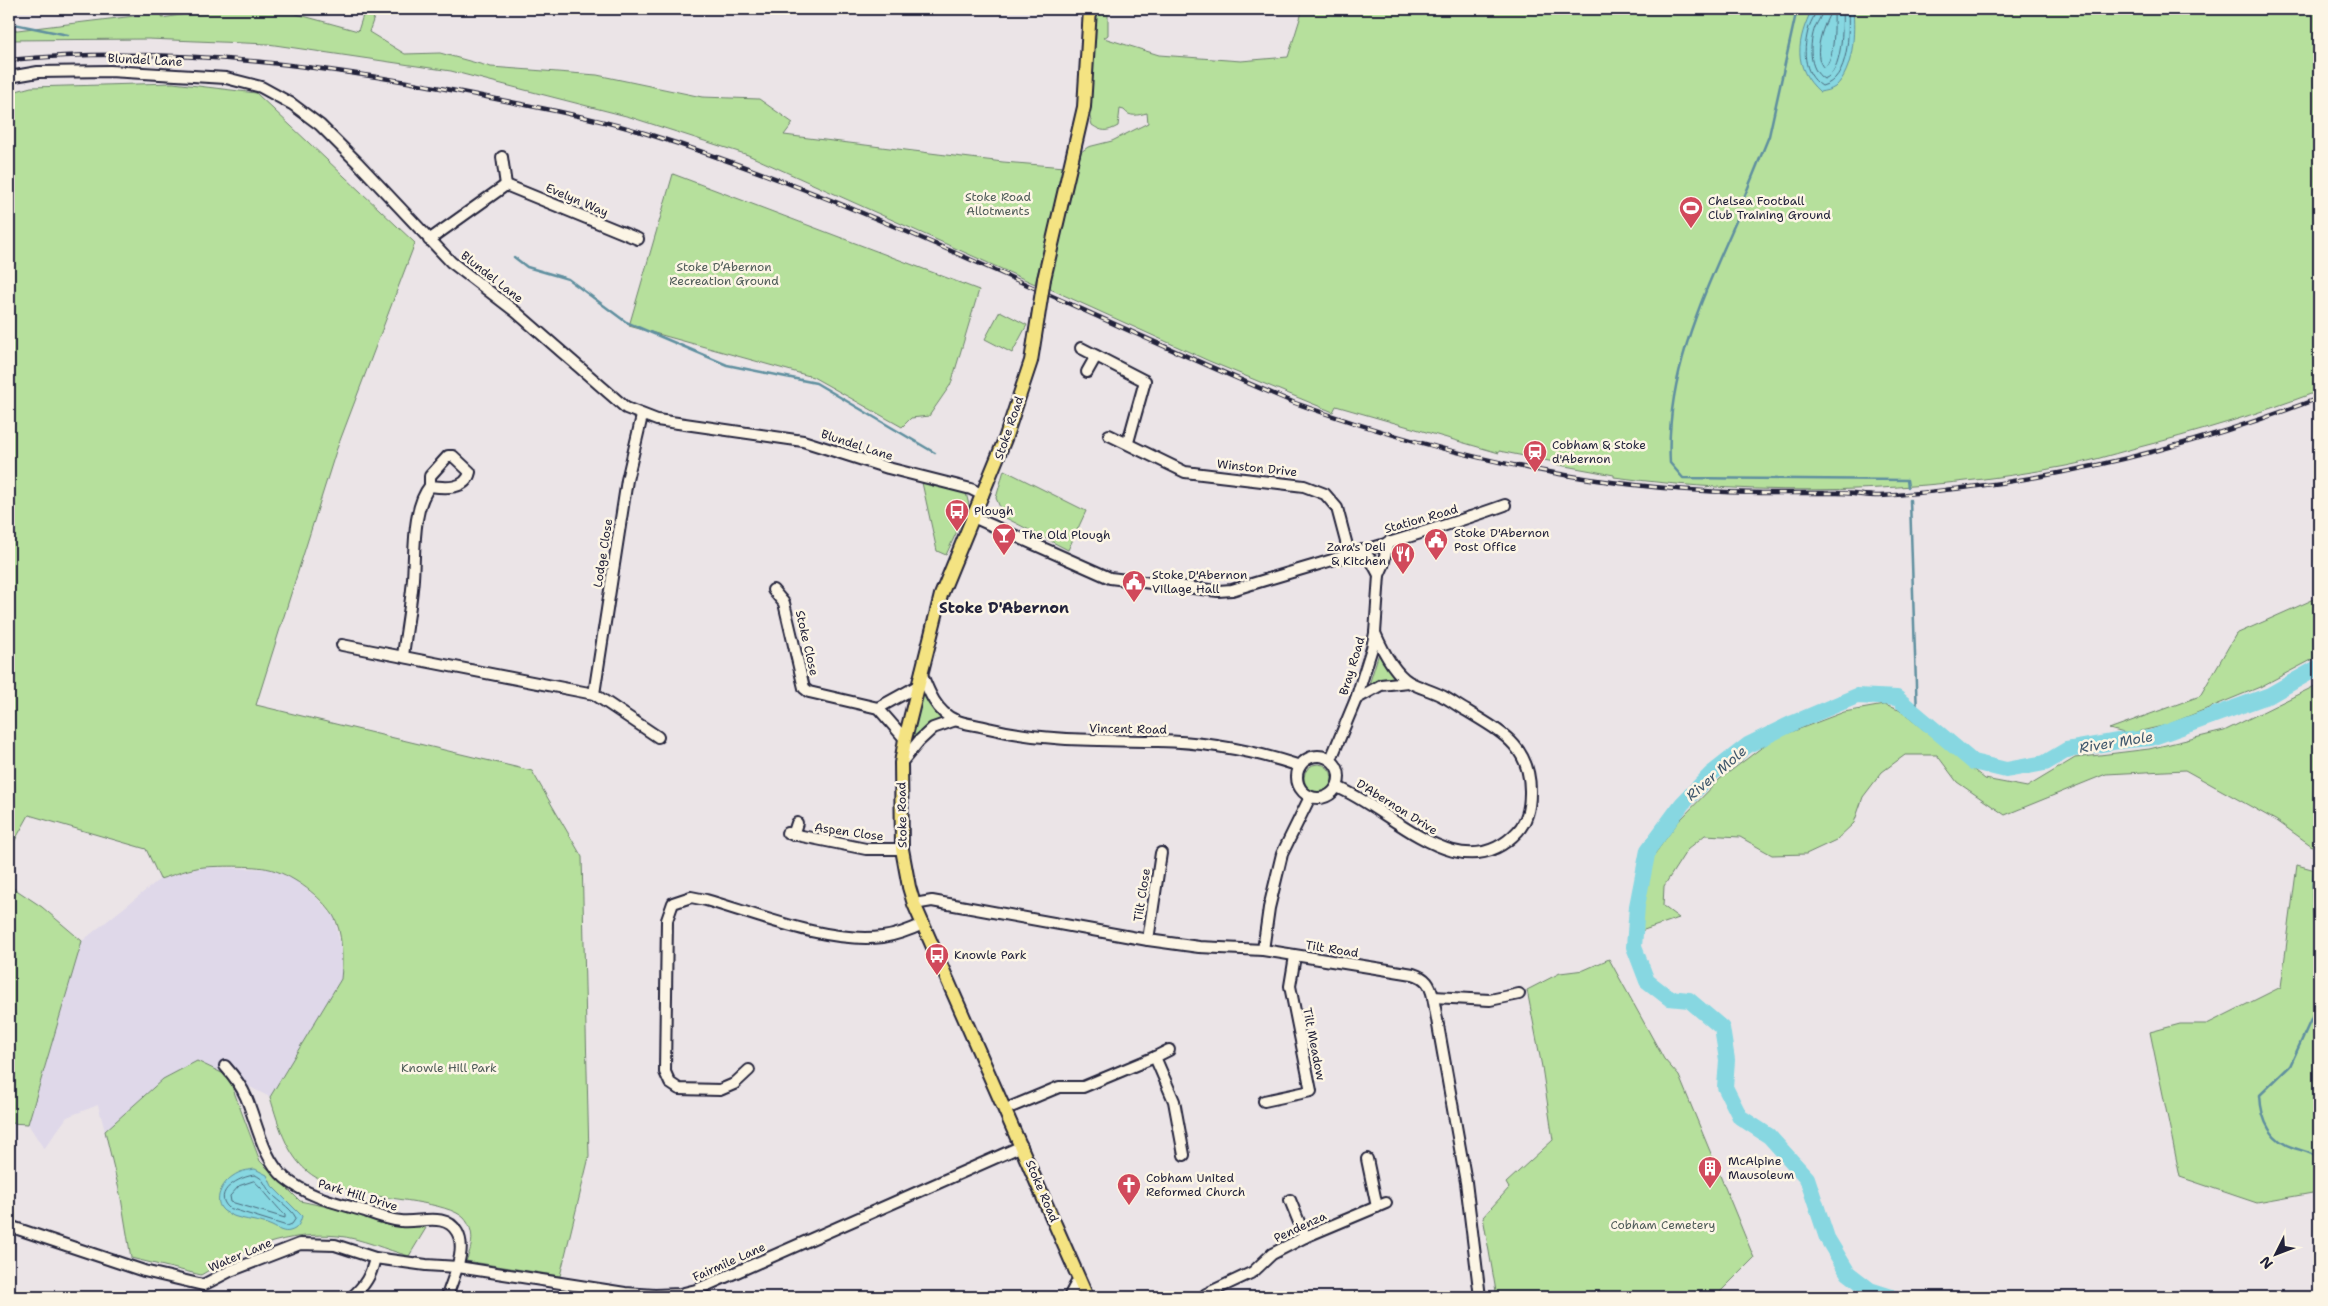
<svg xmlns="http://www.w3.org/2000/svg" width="2328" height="1306" viewBox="0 0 2328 1306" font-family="'Shantell Sans',sans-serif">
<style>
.built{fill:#dfd8e9}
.green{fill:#b6e09c;stroke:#6c816c}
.water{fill:#87d7e1;stroke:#5f8f9f}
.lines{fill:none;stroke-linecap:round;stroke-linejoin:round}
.shore{stroke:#4a6a7d;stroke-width:1}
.stream{stroke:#5f8f9f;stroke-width:2.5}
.river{stroke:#87d7e1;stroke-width:16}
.minor-casing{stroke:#22223b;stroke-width:14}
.major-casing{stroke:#22223b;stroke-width:16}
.minor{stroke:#fcf5e5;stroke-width:10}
.major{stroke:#f4e382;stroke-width:12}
.rail-casing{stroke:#22223b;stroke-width:4.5}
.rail{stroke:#fcf5e5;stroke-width:2.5;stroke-dasharray:8;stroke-linecap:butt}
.major-bridge-casing{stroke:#22223b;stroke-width:16;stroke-linecap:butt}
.major-bridge{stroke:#f4e382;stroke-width:12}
.labels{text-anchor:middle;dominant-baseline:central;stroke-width:5;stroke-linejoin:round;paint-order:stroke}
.street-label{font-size:12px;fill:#22223b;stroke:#fcf5e5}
.park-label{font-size:12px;fill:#4e5b58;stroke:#fcf5e5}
.poi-label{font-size:12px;fill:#22223b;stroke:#fcf5e5;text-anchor:start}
.water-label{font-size:14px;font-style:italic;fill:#40586d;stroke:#fcf5e5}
.quarter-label{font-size:15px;font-weight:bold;fill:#22223b;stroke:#fcf5e5}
</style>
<rect width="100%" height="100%" fill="#ebe4e7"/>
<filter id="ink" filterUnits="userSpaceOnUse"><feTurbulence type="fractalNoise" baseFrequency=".02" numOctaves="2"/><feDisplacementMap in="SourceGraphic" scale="10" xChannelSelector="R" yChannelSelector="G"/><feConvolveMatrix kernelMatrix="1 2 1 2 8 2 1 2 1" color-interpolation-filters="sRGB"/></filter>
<g filter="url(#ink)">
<polygon class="built" points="202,867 271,869 296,880 318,899 334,917 340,943 343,961 341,979 270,1097 197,1061 163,1079 105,1131 98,1105 67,1117 44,1149 28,1124 82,941 160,879"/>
<g class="green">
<polygon points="145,9 163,9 162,18 205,11 278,9 358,31 365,9 377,9 369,32 405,54 440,53 491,67 597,75 702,97 759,99 793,123 784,135 1003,162 1065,167 1035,284 748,155 630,117 451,71 268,44 148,39 9,40 9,31 143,15"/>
<path d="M 1093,9 L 1108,9 L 1108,35 L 1104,38 L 1159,55 L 1241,61 L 1288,57 L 1303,9 L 2319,9 L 2319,391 C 2258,414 2195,433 2132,449 C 2110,455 2088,462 2066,466 C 1920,494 1761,497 1614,477 L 1614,475 L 1554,464 L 1554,462 L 1499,451 L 1499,453 L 1336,406 L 1333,412 L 1209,361 L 1048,288 L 1081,152 L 1088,147 L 1112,141 L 1148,123 L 1147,113 C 1138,115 1130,118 1124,110 L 1120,109 L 1118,126 C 1107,132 1102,132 1092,125 L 1088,109 Z"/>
<path d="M 173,83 L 256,93 L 415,243 L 336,451 L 256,705 L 532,771 L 582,857 L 589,1157 L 560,1276 L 466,1261 C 472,1247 476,1232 464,1218 C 448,1202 385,1199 361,1193 C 347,1190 330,1184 317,1178 C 288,1162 279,1126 270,1097 L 341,979 C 343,962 343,930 333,915 C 320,896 295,877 273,870 C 259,865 220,866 204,867 C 190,868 174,875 160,879 L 146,849 L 29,815 L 9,851 L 9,93 L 31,87 Z"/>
<polygon points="673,174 979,290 951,384 929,416 911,418 902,427 813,377 629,326"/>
<polygon points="1000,311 1027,325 1012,353 985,339"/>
<polygon points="1004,470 1086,511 1068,550 1004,517 996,498"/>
<polygon points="921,478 959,489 966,493 969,505 946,555 937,551"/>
<polygon points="2319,597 2319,656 2260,687 2167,725 2128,734 2109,729 2200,696 2236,634"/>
<polygon points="1380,650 1400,678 1368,688"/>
<polygon points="922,683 947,718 926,728 910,747"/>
<polygon points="2319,684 2319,851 2277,821 2185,770 2106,774 2005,815 1957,782 1937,755 1905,755 1882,772 1863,797 1854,823 1836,840 1806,854 1772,855 1740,837 1705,835 1687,850 1664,886 1663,906 1679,918 1641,931 1644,903 1654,855 1678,822 1720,779 1773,739 1844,712 1884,705 1899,710 1985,779 2027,787 2075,758 2149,749 2224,731"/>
<circle cx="1318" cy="778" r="14"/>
<polygon points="2297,865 2319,871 2319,1197 2318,1192 2257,1203 2180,1177 2150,1032 2180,1024 2207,1024 2281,987"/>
<polygon points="9,885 42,907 82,941 28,1124 9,1123"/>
<polygon points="1609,959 1664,1059 1679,1076 1754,1258 1715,1297 1497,1297 1483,1217 1509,1188 1506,1183 1553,1140 1542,1067 1527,990 1560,973 1584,970"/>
<path d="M 197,1061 L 228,1076 L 260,1161 L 300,1201 L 426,1228 L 409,1256 C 387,1250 360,1238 338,1236 C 288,1231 243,1249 201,1275 L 131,1258 L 121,1198 L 105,1131 L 163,1079 Z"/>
</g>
<g class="water">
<path d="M 1812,9 L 1853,9 C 1855,32 1854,70 1835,87 C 1831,90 1824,91 1820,92 C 1792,67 1797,40 1812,9 Z"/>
<path d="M 255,1169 L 267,1175 L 272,1186 L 302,1216 C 300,1223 298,1229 290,1231 C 284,1233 278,1229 272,1226 C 258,1219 237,1221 224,1211 C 212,1201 222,1183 233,1176 C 240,1171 247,1170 255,1169 Z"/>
</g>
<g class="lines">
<g class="shore">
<path d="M 1816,9 C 1815,16 1811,21 1809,27 C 1803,48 1802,73 1822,86 C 1850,79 1849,32 1848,9"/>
<path d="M 1822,9 C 1822,16 1818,21 1815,27 C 1809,44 1808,69 1824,79 C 1843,73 1843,25 1842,9"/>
<path d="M 1830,9 L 1832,10 C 1824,23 1811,55 1824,68 C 1836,59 1834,21 1834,9"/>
<path d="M 255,1175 C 264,1179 263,1182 268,1189 C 275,1200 290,1206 296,1218 L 292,1224 L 287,1226 L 229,1208 C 211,1192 240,1176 255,1175 Z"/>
<path d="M 254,1181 C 258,1183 277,1208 285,1215 L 285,1218 L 231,1202 L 230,1196 L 239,1186 Z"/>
</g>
<g class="stream">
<polyline points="9,23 68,35"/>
<polyline points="1743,200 1769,136 1797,9"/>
<path d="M 1737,219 C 1703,296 1665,376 1670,463 L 1683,478 L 1907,480 L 1908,487"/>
<polyline points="514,257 527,267 568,279 626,322 727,365 816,383 935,453"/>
<polyline points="1910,500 1917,716"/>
<path d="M 2319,848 C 2309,881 2312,912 2319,945"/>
<path d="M 2319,1002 L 2290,1066 L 2260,1095 C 2261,1119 2269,1140 2294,1148 C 2303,1151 2312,1152 2319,1159"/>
</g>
<polyline class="river" points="1892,1297 1870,1290 1848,1273 1827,1238 1807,1178 1769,1136 1740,1117 1725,1087 1727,1060 1722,1028 1689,1000 1669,998 1647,981 1634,947 1637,906 1648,850 1682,804 1711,774 1748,745 1793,723 1857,696 1897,698 1973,762 2006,770 2045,763 2067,750 2118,741 2151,738 2270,695 2319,667"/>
<g class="minor-casing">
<g id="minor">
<polyline points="9,77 38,72 110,71 226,78 261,87 292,104 320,125 357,162 451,262 516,312 626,408 657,420 803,441 888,468 971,489 983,495"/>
<polyline points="502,157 506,185"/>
<polyline points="429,240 506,185 638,239"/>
<polyline points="1081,348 1145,381 1128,442"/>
<polyline points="1087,372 1096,356"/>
<polyline points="1109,435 1185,472 1304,486 1325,494 1337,508 1349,553"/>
<path d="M 973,517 L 1110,578 L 1218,591 L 1232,590 C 1323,562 1416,537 1505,505"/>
<polyline points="1362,550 1371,560 1379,575"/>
<polyline points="773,590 784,603 804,688 809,692 878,708 905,739"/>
<polyline points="342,645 594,694 658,737"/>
<path d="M 403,656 C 406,631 411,605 413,579 C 415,552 412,508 430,486 C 445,488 466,490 470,472 L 453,456 L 448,456 L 430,476 L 430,486"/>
<path d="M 921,672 C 928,690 936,712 955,720 C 965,724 978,725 988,728 C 1047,742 1099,740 1158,741 C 1206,742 1255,751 1300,766"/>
<polyline points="594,694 627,480 642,416"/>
<polyline points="1356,699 1381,685 1408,682"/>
<polyline points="878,708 916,687"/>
<circle cx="1318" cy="777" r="21"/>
<polyline points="1331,759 1356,699 1372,648 1375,633 1379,575 1383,566 1388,542"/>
<polyline points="901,763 919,741 933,728 956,720"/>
<path d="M 1337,787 C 1392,809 1461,893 1518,831 C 1528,820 1530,807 1530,793 C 1531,746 1501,732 1467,711 C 1459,707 1452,701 1444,697 C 1433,691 1420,688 1409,682 C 1393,672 1382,649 1375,633"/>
<polyline points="787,833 866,849 902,849"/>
<polyline points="793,835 797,823"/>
<path d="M 914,904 L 932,901 L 1148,940 L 1199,947 L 1263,950 L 1413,974 C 1426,978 1430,984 1433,997 L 1466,1182 L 1480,1297"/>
<polyline points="1148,940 1161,853"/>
<polyline points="1263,950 1269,908 1282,854 1310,797"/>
<polyline points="1433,997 1490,1000 1519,994"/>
<polyline points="1155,1057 1169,1050"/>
<path d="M 225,1066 C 233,1075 241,1085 246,1097 C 257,1123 263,1159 285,1178 C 308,1197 337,1203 365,1211 C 376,1215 389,1220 401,1221 C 420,1223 446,1212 457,1232 C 468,1251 452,1278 447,1297"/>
<path d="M 749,1070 L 734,1084 L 720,1090 L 679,1089 L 670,1083 L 665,1072 L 667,920 L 673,903 L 691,897 L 706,900 C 758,915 829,944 883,937 C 897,935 910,930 923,924"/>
<polyline points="1264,1101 1311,1091 1290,986 1295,956"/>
<polyline points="1006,1109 1059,1087 1083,1087 1155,1057 1174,1101 1184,1155"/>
<polyline points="1367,1159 1377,1207"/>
<polyline points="1290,1200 1305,1237"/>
<polyline points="9,1226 144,1271 203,1285 230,1271 300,1244 335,1245 375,1258 426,1265 458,1267 625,1293 655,1295 680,1294 696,1290 1022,1146"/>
<path d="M 352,1297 C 365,1285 371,1276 375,1258"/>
<polyline points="1069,1297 1079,1278"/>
<polyline points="1204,1297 1206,1294 1253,1272 1272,1254 1305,1237 1386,1203"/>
</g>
</g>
<g class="major-casing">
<g id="major">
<polyline points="1044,279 1084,107 1090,9"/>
<polyline points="1038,317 1031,361 1005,439 941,595 905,739 901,763 902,849 909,887 914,904 1087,1297"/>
</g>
</g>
<use href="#minor" class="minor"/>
<use href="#major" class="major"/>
<g class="rail-casing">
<path id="rail" d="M 9,60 C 175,44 344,67 506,101 C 555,111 604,120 651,135 C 873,205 1081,314 1295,403 C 1427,450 1565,483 1705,491 C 1749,494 1793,493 1837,493 C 1851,493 1865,496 1879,496 C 1907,495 1935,491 1963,488 C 2086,473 2204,442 2319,398"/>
</g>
<use href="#rail" class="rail"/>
<g class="major-bridge-casing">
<polyline id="major-bridge" points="1038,317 1044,279"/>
</g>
<use href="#major-bridge" class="major-bridge"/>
</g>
</g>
<defs>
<g id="stadium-pin" transform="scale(1.25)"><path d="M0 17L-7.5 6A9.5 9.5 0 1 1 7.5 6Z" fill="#d1495b" stroke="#fcf5e5"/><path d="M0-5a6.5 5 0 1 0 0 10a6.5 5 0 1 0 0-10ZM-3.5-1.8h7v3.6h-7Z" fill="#fff"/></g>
<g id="station-pin" transform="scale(1.25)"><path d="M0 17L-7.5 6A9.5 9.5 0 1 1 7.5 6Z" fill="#d1495b" stroke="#fcf5e5"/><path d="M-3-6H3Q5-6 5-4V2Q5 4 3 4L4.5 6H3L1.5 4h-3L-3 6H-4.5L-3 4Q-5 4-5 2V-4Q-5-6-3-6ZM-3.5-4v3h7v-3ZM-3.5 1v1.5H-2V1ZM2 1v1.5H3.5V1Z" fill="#fff"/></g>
<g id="bus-pin" transform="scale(1.25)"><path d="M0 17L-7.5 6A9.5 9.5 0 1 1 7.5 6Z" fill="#d1495b" stroke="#fcf5e5"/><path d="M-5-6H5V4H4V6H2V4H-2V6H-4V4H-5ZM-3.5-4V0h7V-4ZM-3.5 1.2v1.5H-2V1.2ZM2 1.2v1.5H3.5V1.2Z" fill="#fff"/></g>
<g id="bar-pin" transform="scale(1.25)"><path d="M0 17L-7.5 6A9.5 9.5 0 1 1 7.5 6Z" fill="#d1495b" stroke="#fcf5e5"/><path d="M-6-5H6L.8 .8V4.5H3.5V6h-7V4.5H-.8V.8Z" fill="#fff"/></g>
<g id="civic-pin" transform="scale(1.25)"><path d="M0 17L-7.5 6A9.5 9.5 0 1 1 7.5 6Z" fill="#d1495b" stroke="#fcf5e5"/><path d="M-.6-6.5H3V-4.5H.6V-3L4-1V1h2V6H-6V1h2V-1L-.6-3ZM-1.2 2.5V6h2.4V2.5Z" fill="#fff"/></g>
<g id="restaurant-pin" transform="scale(1.25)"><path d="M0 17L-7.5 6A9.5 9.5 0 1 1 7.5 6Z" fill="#d1495b" stroke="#fcf5e5"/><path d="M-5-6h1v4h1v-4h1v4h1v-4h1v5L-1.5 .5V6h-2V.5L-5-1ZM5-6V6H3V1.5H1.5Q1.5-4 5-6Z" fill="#fff"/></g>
<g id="building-pin" transform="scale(1.25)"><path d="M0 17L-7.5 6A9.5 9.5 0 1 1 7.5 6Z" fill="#d1495b" stroke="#fcf5e5"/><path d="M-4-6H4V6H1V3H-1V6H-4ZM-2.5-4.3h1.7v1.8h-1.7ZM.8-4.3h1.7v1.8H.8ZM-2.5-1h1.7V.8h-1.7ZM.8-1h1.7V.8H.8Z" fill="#fff"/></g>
<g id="church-pin" transform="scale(1.25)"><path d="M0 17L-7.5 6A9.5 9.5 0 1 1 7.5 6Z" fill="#d1495b" stroke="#fcf5e5"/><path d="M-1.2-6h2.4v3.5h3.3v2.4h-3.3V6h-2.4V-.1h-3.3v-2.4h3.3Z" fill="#fff"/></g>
</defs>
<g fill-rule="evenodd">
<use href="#stadium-pin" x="1691" y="208"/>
<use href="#station-pin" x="1535" y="452"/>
<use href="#bus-pin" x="957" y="511"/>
<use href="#bar-pin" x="1004" y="535"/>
<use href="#civic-pin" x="1436" y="540"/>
<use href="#restaurant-pin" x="1403" y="554"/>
<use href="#civic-pin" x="1134" y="582"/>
<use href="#bus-pin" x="937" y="955"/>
<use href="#building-pin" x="1710" y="1168"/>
<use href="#church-pin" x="1129" y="1185"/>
</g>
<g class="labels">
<g class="street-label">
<text transform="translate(145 60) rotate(3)">Blundel Lane</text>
<text transform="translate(577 200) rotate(23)">Evelyn Way</text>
<text transform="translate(492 277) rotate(38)">Blundel Lane</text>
<text transform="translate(1009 428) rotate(-71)">Stoke Road</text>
<text transform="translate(857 445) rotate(18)">Blundel Lane</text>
<text transform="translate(1257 468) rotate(6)">Winston Drive</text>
<text transform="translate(1421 519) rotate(-16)">Station Road</text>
<text transform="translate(603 553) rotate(-81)">Lodge Close</text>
<text transform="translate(807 643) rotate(77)">Stoke Close</text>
<text transform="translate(1352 666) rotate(-73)">Bray Road</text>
<text transform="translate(1128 729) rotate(1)">Vincent Road</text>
<text transform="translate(1397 807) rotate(32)">D'Abernon Drive</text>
<text transform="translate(902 815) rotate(-91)">Stoke Road</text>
<text transform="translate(849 832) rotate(8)">Aspen Close</text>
<text transform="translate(1142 895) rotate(-81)">Tilt Close</text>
<text transform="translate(1332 949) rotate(9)">Tilt Road</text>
<text transform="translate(1314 1044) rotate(79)">Tilt Meadow</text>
<text transform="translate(1042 1191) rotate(67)">Stoke Road</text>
<text transform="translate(358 1195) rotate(17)">Park Hill Drive</text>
<text transform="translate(1300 1227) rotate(-25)">Pendenza</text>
<text transform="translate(240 1255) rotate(-23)">Water Lane</text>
<text transform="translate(729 1262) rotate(-24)">Fairmile Lane</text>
</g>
<g class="park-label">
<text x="998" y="197">Stoke Road<tspan x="998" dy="14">Allotments</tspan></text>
<text x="724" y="267">Stoke D’Abernon<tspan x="724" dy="14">Recreation Ground</tspan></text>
<text x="449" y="1068">Knowle Hill Park</text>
<text x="1663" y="1225">Cobham Cemetery</text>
</g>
<g class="poi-label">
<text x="1708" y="201">Chelsea Football<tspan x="1708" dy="14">Club Training Ground</tspan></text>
<text x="1552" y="445">Cobham &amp; Stoke<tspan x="1552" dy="14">d'Abernon</tspan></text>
<text x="974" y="511">Plough</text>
<text x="1454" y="533">Stoke D'Abernon<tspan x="1454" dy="14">Post Office</tspan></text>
<text x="1022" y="535">The Old Plough</text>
<text x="1386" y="547" text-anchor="end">Zara's Deli<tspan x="1386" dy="14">&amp; Kitchen</tspan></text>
<text x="1152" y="575">Stoke D'Abernon<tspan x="1152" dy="14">Village Hall</tspan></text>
<text x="954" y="955">Knowle Park</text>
<text x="1728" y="1161">McAlpine<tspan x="1728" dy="14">Mausoleum</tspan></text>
<text x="1146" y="1178">Cobham United<tspan x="1146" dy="14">Reformed Church</tspan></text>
</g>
<g class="water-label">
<text transform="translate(2116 742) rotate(-9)">River Mole</text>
<text transform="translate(1716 773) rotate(-41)">River Mole</text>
</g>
<g class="quarter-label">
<text x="1004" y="608">Stoke D'Abernon</text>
</g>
</g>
<rect width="2328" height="1306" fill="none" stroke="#fcf5e5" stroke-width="30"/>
<rect x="15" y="15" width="2298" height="1276" fill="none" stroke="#22223b" stroke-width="2" filter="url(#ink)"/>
<g transform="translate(2276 1254) rotate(228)" stroke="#fcf5e5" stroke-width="4" paint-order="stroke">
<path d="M0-4L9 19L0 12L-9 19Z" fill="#22223b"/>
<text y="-8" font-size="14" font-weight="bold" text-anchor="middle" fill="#22223b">N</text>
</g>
</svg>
